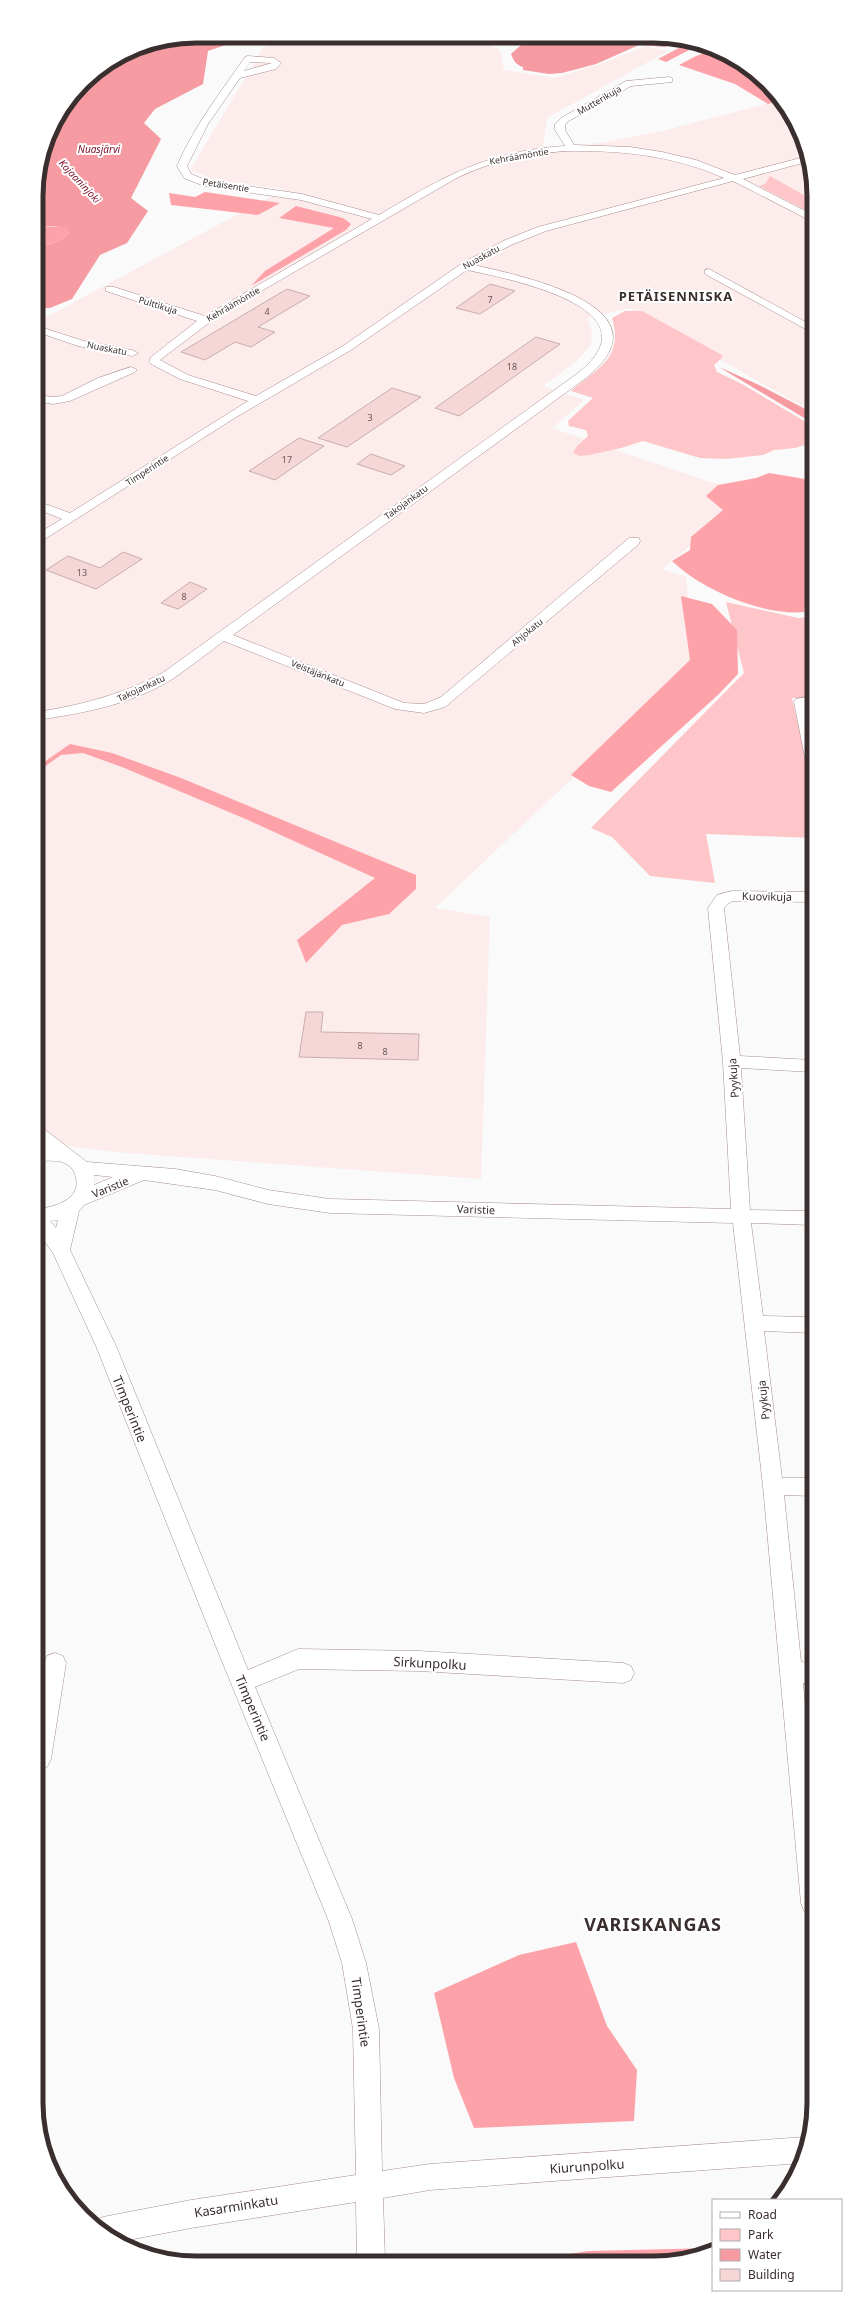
<svg xmlns="http://www.w3.org/2000/svg" width="850" height="2299" viewBox="0 0 850 2299" font-family="'Noto Sans',sans-serif">
<style>
.built{fill:#fcecec}
.green{fill:#fec6c9}
.forest{fill:#fea2a9}
.water{fill:#f59ba1}
.building{fill:#f6d7d8;stroke:#c9acad}
.lines{fill:none;stroke-linecap:round;stroke-linejoin:round}
.minor-casing{stroke:#a88c8d;stroke-width:1}
.minor{fill:#fff;fill-rule:evenodd}
.labels{text-anchor:middle;dominant-baseline:central;stroke-width:4;stroke-linejoin:round;paint-order:stroke}
.far-street-label{font-size:9px;fill:#3a2e2f;stroke:#fff}
.number-label{font-size:9px;fill:#695859}
.far-water-label{font-size:10px;font-style:italic;fill:#790e28;stroke:#fff}
.street-label{font-size:11px;fill:#3a2e2f;stroke:#fff}
.far-district-label{font-size:13px;font-weight:bold;letter-spacing:1px;fill:#3a2e2f;stroke:#fff}
.near-street-label{font-size:13px;fill:#3a2e2f;stroke:#fff}
.near-district-label{font-size:18px;font-weight:bold;letter-spacing:1px;fill:#3a2e2f;stroke:#fff}
.rim{fill:none;stroke:#3a2e2f;stroke-width:5}
</style>
<rect width="100%" height="100%" fill="#fafafa"/>
<polygon class="built" points="282,37 359,37 395,42 421,37 472,38 500,50 504,70 555,78 603,63 645,46 668,51 547,118 543,147 601,143 662,131 781,100 793,116 811,164 811,411 629,308 587,318 592,332 591,344 577,361 543,386 584,400 552,428 751,496 662,569 686,577 694,663 435,908 490,917 481,1179 128,1153 38,1143 37,322 285,189 219,181 190,170 263,48"/>
<g class="green">
<polygon points="770,176 811,199 811,213 759,186 765,184"/>
<path d="M 625,311 L 642,311 L 722,355 L 722,358 L 714,365 L 717,372 L 742,384 L 811,425 L 811,443 L 795,448 L 774,450 L 763,455 L 726,459 L 700,458 L 643,441 L 621,448 L 589,455 L 580,456 L 573,453 L 577,446 L 588,436 L 586,430 L 569,426 L 568,421 L 593,398 L 571,391 C 598,368 624,358 612,318 Z"/>
<polygon points="726,602 798,618 809,617 804,608 812,606 812,698 792,698 812,785 812,838 706,834 715,883 650,876 612,837 591,828 744,673"/>
</g>
<g class="forest">
<polygon points="692,41 697,46 666,62 658,59"/>
<path d="M 714,50 C 742,60 763,77 781,100 L 768,104 L 735,84 L 679,65 L 696,56 Z"/>
<polygon points="205,192 280,203 258,215 171,205 169,193 195,197"/>
<polygon points="296,206 343,218 351,224 346,230 251,286 265,271 334,228 279,218"/>
<path d="M 61,226 L 68,228 L 69,232 C 63,242 47,246 36,246 L 36,230 L 45,227 Z"/>
<path d="M 769,473 L 811,480 L 812,606 L 804,608 L 805,612 C 763,616 702,590 672,561 L 690,550 L 691,537 L 723,510 L 706,496 L 718,485 L 756,478 Z"/>
<polygon points="681,596 712,604 737,630 738,674 719,694 611,792 589,786 571,775 690,660"/>
<polygon points="70,744 112,753 181,778 416,875 416,889 389,914 342,925 306,963 297,940 375,878 248,820 122,767 83,753 61,755 37,772 37,767"/>
<polygon points="576,1942 607,2026 637,2070 634,2121 474,2128 454,2078 434,1993 519,1955"/>
<polygon points="713,2248 686,2260 533,2260 588,2251"/>
</g>
<g class="water">
<path d="M 196,36 L 252,36 L 208,51 L 203,84 L 155,109 L 144,123 L 161,139 L 131,198 L 148,211 L 127,243 L 100,255 L 72,299 L 50,308 L 37,308 L 36,246 C 47,246 63,242 69,232 L 67,228 C 57,225 46,225 36,230 L 36,194 L 39,188 L 37,183 L 53,125 L 90,76 L 135,48 Z"/>
<path d="M 529,38 L 679,39 L 665,47 L 639,45 L 596,64 L 562,73 L 549,74 L 523,70 L 523,67 C 516,65 514,61 511,54 Z"/>
<polygon points="719,367 757,384 811,412 811,422"/>
</g>
<g class="building">
<polygon points="490,284 515,291 480,314 456,308"/>
<polygon points="287,289 310,296 258,327 275,332 251,347 235,342 205,360 181,352"/>
<polygon points="536,337 560,344 459,416 435,408"/>
<polygon points="392,388 421,397 347,447 318,438"/>
<polygon points="299,438 324,446 275,480 249,471"/>
<polygon points="371,454 405,466 391,475 357,464"/>
<polygon points="123,552 142,559 96,589 46,570 68,556 100,568"/>
<polygon points="190,582 207,589 178,609 161,603"/>
<polygon points="306,1012 323,1012 321,1032 419,1034 418,1060 299,1057"/>
</g>
<g class="lines">
<g class="minor-casing">
<g id="minor">
<path d="M 248,56 L 274,58 L 281,63 L 276,69 L 240,78 L 208,124 L 187,166 L 191,174 L 206,180 L 302,194 L 379,215 C 444,176 488,151 565,146 L 555,130 L 555,124 L 561,118 L 626,81 L 669,77 L 672,78 L 672,82 L 631,86 L 567,122 L 565,125 L 565,130 L 574,145 L 630,147 L 662,152 L 696,160 L 735,175 L 808,156 L 810,161 L 743,179 L 811,214 L 811,221 L 733,181 L 546,231 L 511,245 L 474,265 C 522,276 674,307 586,378 L 233,635 L 404,703 L 424,704 L 441,697 L 629,538 L 639,538 L 640,541 L 639,544 L 445,707 L 424,713 L 395,709 L 224,641 C 208,653 191,666 174,678 C 134,704 84,713 37,720 L 37,712 C 82,705 124,694 164,672 L 578,373 C 660,308 509,279 467,270 L 351,350 L 233,419 L 37,544 L 37,534 L 62,519 L 37,509 L 37,501 L 70,513 L 248,401 L 180,379 L 151,364 L 149,362 L 151,357 L 197,321 L 106,291 L 106,287 L 114,287 L 205,316 L 372,219 L 301,200 L 204,186 L 184,178 L 177,166 C 194,126 221,92 245,57 ZM 250,62 L 272,63 L 244,71 ZM 564,151 C 619,150 673,155 724,178 L 538,227 L 503,241 L 461,264 L 343,346 L 256,396 L 188,375 L 160,360 L 218,316 L 455,179 C 490,161 526,155 564,151 Z"/>
<polygon points="709,269 811,325 811,332 705,274 705,270"/>
<polygon points="37,326 84,341 132,350 138,353 132,356 78,346 37,332"/>
<polygon points="131,367 137,370 135,372 70,401 53,404 37,401 37,395 53,397 62,396 98,378"/>
<polygon points="812,696 812,704 809,705 812,720 812,762 805,758 794,702 796,699"/>
<path d="M 732,891 L 812,892 L 812,902 L 733,901 L 729,903 L 724,908 L 740,1056 L 812,1060 L 812,1072 L 741,1068 L 750,1210 L 812,1211 L 812,1225 L 751,1223 L 763,1316 L 813,1317 L 813,1333 L 764,1331 L 782,1478 L 813,1478 L 813,1496 L 784,1495 L 801,1662 L 813,1663 L 813,1683 L 803,1683 L 813,1783 L 813,1915 L 804,1911 L 801,1903 L 763,1486 L 733,1223 L 330,1213 L 268,1204 L 215,1190 L 144,1180 L 84,1205 L 79,1211 L 70,1250 L 116,1346 L 248,1670 L 298,1649 L 419,1651 L 623,1663 L 631,1666 L 634,1673 L 631,1680 L 623,1683 L 419,1671 L 299,1669 L 255,1687 L 352,1919 L 366,1963 L 379,2029 L 382,2171 L 430,2164 L 805,2137 L 808,2138 L 802,2163 L 430,2190 L 383,2198 L 385,2260 L 357,2260 L 356,2202 L 191,2228 L 118,2242 L 93,2223 L 93,2221 L 103,2217 L 191,2200 L 356,2175 L 353,2029 L 342,1963 L 328,1919 L 219,1654 L 96,1346 L 53,1253 L 38,1232 L 38,1209 C 54,1207 81,1200 76,1178 C 75,1173 73,1168 68,1165 C 60,1159 47,1161 38,1161 L 38,1149 L 45,1148 L 38,1143 L 38,1128 L 44,1129 L 87,1162 L 175,1169 L 215,1176 L 268,1190 L 330,1199 L 731,1209 L 723,1062 L 708,908 L 717,895 ZM 94,1175 L 113,1177 L 94,1185 ZM 58,1220 L 56,1228 L 50,1221 Z"/>
<path d="M 55,1653 L 63,1656 L 66,1663 L 51,1759 L 47,1767 L 39,1770 C 35,1744 37,1679 47,1656 Z"/>
</g>
</g>
<use href="#minor" class="minor"/>
</g>
<g class="labels">
<g class="far-street-label">
<text transform="translate(599 100) rotate(-30)">Mutterikuja</text>
<text transform="translate(519 156) rotate(-10)">Kehräämöntie</text>
<text transform="translate(226 185) rotate(9)">Petäisentie</text>
<text transform="translate(481 257) rotate(-29)">Nuaskatu</text>
<text transform="translate(233 304) rotate(-30)">Kehräämöntie</text>
<text transform="translate(158 305) rotate(17)">Pulttikuja</text>
<text transform="translate(107 348) rotate(11)">Nuaskatu</text>
<text transform="translate(147 470) rotate(-33)">Timperintie</text>
<text transform="translate(406 502) rotate(-36)">Takojankatu</text>
<text transform="translate(527 632) rotate(-40)">Ahjokatu</text>
<text transform="translate(318 673) rotate(22)">Veistäjänkatu</text>
<text transform="translate(141 688) rotate(-25)">Takojankatu</text>
</g>
<g class="number-label">
<text x="490" y="299">7</text>
<text x="267" y="311">4</text>
<text x="512" y="366">18</text>
<text x="370" y="417">3</text>
<text x="287" y="459">17</text>
<text x="82" y="572">13</text>
<text x="184" y="596">8</text>
<text x="360" y="1045">8</text>
<text x="385" y="1051">8</text>
</g>
<g class="far-water-label">
<text x="99" y="149">Nuasjärvi</text>
<text transform="translate(80 181) rotate(47)">Kajaaninjoki</text>
</g>
<g class="street-label">
<text transform="translate(767 896) rotate(1)">Kuovikuja</text>
<text transform="translate(733 1078) rotate(-94)">Pyykuja</text>
<text transform="translate(110 1187) rotate(-22)">Varistie</text>
<text transform="translate(476 1209) rotate(2)">Varistie</text>
<text transform="translate(763 1400) rotate(-96)">Pyykuja</text>
</g>
<g class="far-district-label">
<text x="676" y="296">PETÄISENNISKA</text>
</g>
<g class="near-street-label">
<text transform="translate(130 1409) rotate(68)">Timperintie</text>
<text transform="translate(430 1663) rotate(3)">Sirkunpolku</text>
<text transform="translate(253 1708) rotate(67)">Timperintie</text>
<text transform="translate(361 2012) rotate(82)">Timperintie</text>
<text transform="translate(587 2166) rotate(-4)">Kiurunpolku</text>
<text transform="translate(236 2206) rotate(-9)">Kasarminkatu</text>
</g>
<g class="near-district-label">
<text x="653" y="1924">VARISKANGAS</text>
</g>
</g>
<path d="M0 0H850V2299H0ZM196 43H654A153 153 0 0 1 807 196V2103A153 153 0 0 1 654 2256H196A153 153 0 0 1 43 2103V196A153 153 0 0 1 196 43Z" fill="#fff" fill-rule="evenodd"/>
<path class="rim" d="M196 43H654A153 153 0 0 1 807 196V2103A153 153 0 0 1 654 2256H196A153 153 0 0 1 43 2103V196A153 153 0 0 1 196 43Z"/>
<rect x="712" y="2199" width="130" height="92" fill="#ffffff" stroke="#b0abac"/>
<rect x="720" y="2212" width="20" height="6" fill="#ffffff" stroke="#b0abac"/>
<text x="748" y="2219" font-size="12" fill="#3a2e2f">Road</text>
<rect x="720" y="2229" width="20" height="12" fill="#fec6c9" stroke="#b0abac"/>
<text x="748" y="2239" font-size="12" fill="#3a2e2f">Park</text>
<rect x="720" y="2249" width="20" height="12" fill="#f59ba1" stroke="#b0abac"/>
<text x="748" y="2259" font-size="12" fill="#3a2e2f">Water</text>
<rect x="720" y="2269" width="20" height="12" fill="#f6d7d8" stroke="#b0abac"/>
<text x="748" y="2279" font-size="12" fill="#3a2e2f">Building</text>
</svg>
